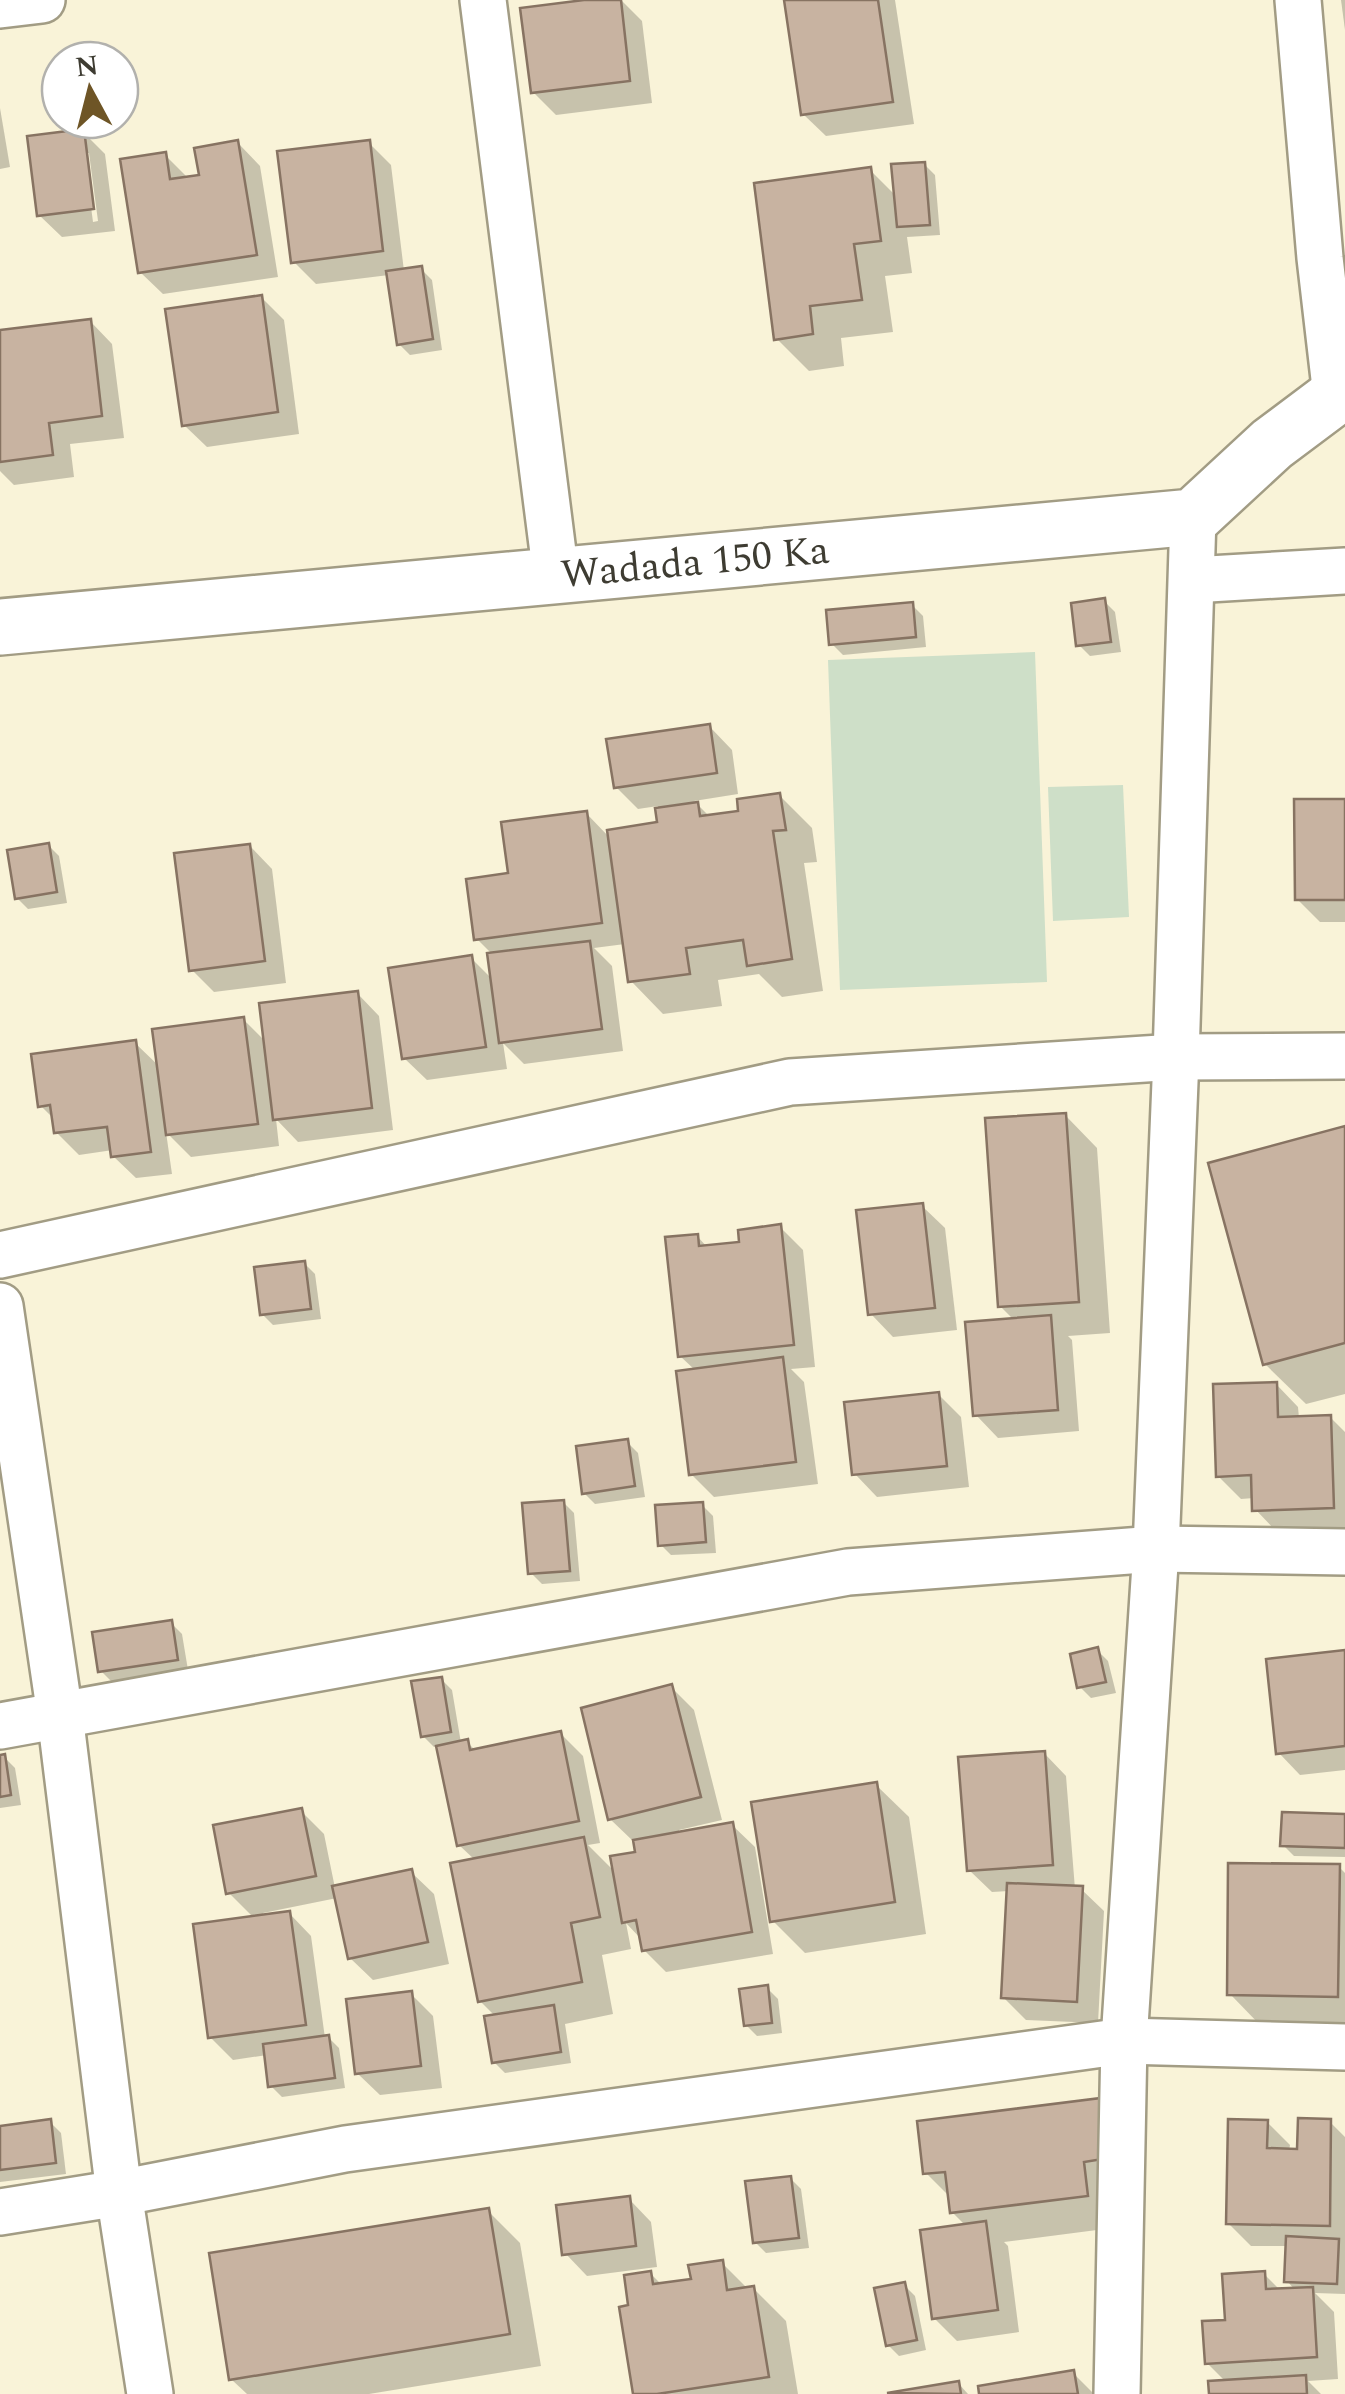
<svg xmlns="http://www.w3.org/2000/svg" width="1345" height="2394" viewBox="0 0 1345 2394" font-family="Spectral,serif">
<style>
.green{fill:#cedfc8}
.shadow{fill:#0003;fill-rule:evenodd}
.building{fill:#c8b3a1;stroke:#877362;stroke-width:2.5}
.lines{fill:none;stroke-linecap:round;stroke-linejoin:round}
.minor-casing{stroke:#a29c84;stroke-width:50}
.tertiary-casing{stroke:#a29c84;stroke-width:60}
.minor{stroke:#fff;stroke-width:45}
.tertiary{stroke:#fff;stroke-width:55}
.labels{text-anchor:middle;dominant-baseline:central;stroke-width:10;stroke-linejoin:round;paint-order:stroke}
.street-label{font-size:40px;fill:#3e3c32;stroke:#fff}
</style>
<rect width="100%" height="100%" fill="#f9f3d8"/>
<g class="green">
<polygon points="1035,652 1047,982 840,990 828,660"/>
<polygon points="1123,785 1129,917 1053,921 1048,787"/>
</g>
<g class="shadow">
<polygon points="605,0 621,0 642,21 652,103 556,115 533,92"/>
<polygon points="786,0 895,0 914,124 826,136 803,114"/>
<polygon points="1341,0 1345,0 1345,30"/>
<polygon points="0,108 10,167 0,169"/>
<path d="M 83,132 L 105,154 L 115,231 L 62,237 L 39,215 ZM 84,153 L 89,153 L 98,221 L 93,222 Z"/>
<polygon points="238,143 260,166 278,277 163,294 140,272 165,155 187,177 202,177"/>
<polygon points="369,143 391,165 404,271 421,269 432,280 442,350 410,355 399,344 389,275 316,284 293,261"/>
<polygon points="924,164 935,175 940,235 907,237 912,273 885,276 893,332 841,338 844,366 809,371 777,339 870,170 897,197"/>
<polygon points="261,297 284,320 299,434 207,447 184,425"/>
<polygon points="90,321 112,344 124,438 70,444 74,477 14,485 0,471 0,332"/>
<polygon points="1104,601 1115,612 1121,652 1090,656 1079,645"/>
<polygon points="912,605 923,616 926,647 843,655 832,644"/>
<polygon points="710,727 732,750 738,794 694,801 710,817 741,813 779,795 812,828 817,862 804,863 823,991 782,997 759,974 718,980 722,1006 663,1014 631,981 625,944 594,948 612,966 623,1051 524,1064 503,1043 507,1069 427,1080 404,1058 471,958 493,980 493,955 477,939 511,875 586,813 610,838 660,825 658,806 638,809 616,787"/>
<polygon points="1345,801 1345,922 1320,922 1297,899"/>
<polygon points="48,845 59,856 67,903 28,909 17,898"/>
<polygon points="250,846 272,869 286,983 214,992 191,969"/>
<polygon points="357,993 379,1016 393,1130 298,1142 276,1119 279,1146 191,1157 166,1132 172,1174 136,1178 113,1156 113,1150 79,1155 56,1132 55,1120 40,1105 135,1043 160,1067 243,1019 266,1042"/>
<polygon points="1065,1115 1097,1148 1110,1333 1068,1336 1072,1340 1079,1431 998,1438 976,1415 1015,1321 1000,1306"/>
<polygon points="1345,1129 1345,1394 1306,1404 1265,1364"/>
<polygon points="922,1206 945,1228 957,1330 893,1337 871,1314"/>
<polygon points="780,1227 803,1250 815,1367 791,1369 804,1382 818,1484 714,1497 691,1474 696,1371 680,1356 697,1236 708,1248 742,1245"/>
<polygon points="304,1263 315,1274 321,1319 273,1325 262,1314"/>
<polygon points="1276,1384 1298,1407 1299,1418 1330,1417 1345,1432 1345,1530 1277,1532 1255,1509 1254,1498 1241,1499 1218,1476"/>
<polygon points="938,1394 961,1417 969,1487 877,1497 855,1474"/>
<polygon points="627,1442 638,1453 645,1497 595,1504 584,1493"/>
<polygon points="563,1502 574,1513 580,1581 542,1584 531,1573"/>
<polygon points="702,1505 713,1516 716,1553 671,1555 660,1544"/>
<polygon points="171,1623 182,1634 188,1670 111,1681 100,1670"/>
<polygon points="1097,1650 1108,1661 1116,1693 1091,1698 1080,1687"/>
<polygon points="1345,1653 1345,1770 1300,1775 1278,1752"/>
<polygon points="441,1679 452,1690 461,1743 467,1742 476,1751 561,1734 583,1756 600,1843 588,1845 615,1872 638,1854 636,1840 633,1841 610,1819 671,1687 694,1710 722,1820 679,1830 679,1834 732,1825 755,1847 773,1954 666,1972 644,1950 642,1940 626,1923 631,1949 602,1955 613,2014 565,2024 571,2063 505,2073 494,2062 496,2017 480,2001 476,1861 459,1845 439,1746 434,1747 423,1736"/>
<polygon points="1044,1753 1066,1776 1075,1889 1081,1889 1104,1911 1098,2023 1026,2020 1003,1997 1009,1891 992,1892 969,1870"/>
<polygon points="4,1757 15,1768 21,1805 0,1808 0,1758"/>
<polygon points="876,1785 909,1817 926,1934 805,1953 773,1921"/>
<polygon points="301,1811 324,1834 335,1888 411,1872 434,1894 449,1964 373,1980 350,1958 337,1898 263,1913 264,1917 289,1913 311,1936 325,2038 328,2037 339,2048 345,2088 282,2097 271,2086 267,2055 233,2060 210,2037 254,1918 228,1892"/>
<polygon points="1345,1817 1345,1857 1294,1856 1283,1845"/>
<polygon points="1339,1867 1345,1873 1345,2028 1262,2027 1230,1994"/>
<polygon points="767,1988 778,1999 782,2033 757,2036 746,2025"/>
<polygon points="411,1994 433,2016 442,2088 380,2095 357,2073"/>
<polygon points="1100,2100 1120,2227 1004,2242 1008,2246 1019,2332 957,2341 934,2318 966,2226 952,2212 951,2198 926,2173"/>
<polygon points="50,2122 61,2133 66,2174 0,2182 0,2128"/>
<polygon points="1267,2122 1290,2145 1289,2151 1300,2151 1330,2122 1345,2137 1345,2294 1315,2293 1334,2312 1338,2379 1308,2381 1321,2394 1212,2394 1226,2382 1207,2363 1228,2323 1264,2274 1281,2291 1296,2291 1287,2281 1288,2246 1251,2246 1228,2223"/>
<polygon points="790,2178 801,2189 809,2248 766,2253 755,2242"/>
<polygon points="629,2199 651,2222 657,2267 587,2276 565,2253"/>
<polygon points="488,2211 520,2243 541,2366 369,2394 247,2394 231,2379"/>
<polygon points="722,2263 748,2289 753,2288 786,2321 798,2394 635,2394 631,2307 650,2273 662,2285 694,2281"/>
<polygon points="904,2285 915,2296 926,2350 899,2356 888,2345"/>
<polygon points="1073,2373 1094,2394 982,2394"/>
<polygon points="958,2383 968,2394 897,2394"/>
</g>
<g class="building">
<polygon points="584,0 621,0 630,81 531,93 520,8"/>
<polygon points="784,0 878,0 893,102 801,115"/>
<polygon points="84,129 94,209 37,216 27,136"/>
<polygon points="238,140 257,255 138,273 120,159 166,152 170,179 199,175 194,148"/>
<polygon points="370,140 383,251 291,263 277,151"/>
<polygon points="925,162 930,225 897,227 891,164"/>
<polygon points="871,167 881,241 854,244 862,300 810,306 813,334 774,340 754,183"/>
<polygon points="422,266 433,339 397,345 386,271"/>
<polygon points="262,295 278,412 182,426 165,309"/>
<polygon points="91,319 102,416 49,423 53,455 0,462 0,330"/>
<polygon points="1105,598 1111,642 1076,646 1071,603"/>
<polygon points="913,602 916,637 829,645 826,610"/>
<polygon points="710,724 717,773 614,788 606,739"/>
<polygon points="780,793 786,830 773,831 792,959 747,966 743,940 686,948 690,974 628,982 607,830 657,822 655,808 698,802 700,816 738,811 737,799"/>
<polygon points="1294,799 1345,799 1345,900 1295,900"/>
<polygon points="587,811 602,923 474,940 466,879 508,873 501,822"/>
<polygon points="49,843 57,892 15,899 7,850"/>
<polygon points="250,844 265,961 189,971 174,853"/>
<polygon points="590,941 602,1029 499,1043 487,953"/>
<polygon points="472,955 486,1047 402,1059 388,968"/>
<polygon points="358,991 372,1108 273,1120 259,1003"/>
<polygon points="244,1017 258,1124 166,1135 152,1029"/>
<polygon points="136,1040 151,1152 111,1157 107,1127 54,1133 50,1105 38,1107 31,1054"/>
<polygon points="1066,1113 1079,1302 998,1307 985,1118"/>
<polygon points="1345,1126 1345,1343 1263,1365 1208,1163"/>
<polygon points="923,1203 935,1308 868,1315 856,1210"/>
<polygon points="781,1224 794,1345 678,1357 665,1237 698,1234 699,1246 739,1242 738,1230"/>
<polygon points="305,1261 311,1309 260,1315 254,1267"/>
<polygon points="1051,1315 1058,1410 973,1416 965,1322"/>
<polygon points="783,1357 796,1462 689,1475 676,1371"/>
<polygon points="1277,1382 1278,1417 1331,1415 1334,1508 1252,1511 1251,1475 1216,1477 1213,1384"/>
<polygon points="939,1392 947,1466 852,1475 844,1402"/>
<polygon points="628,1439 635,1486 582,1494 576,1446"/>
<polygon points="564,1500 570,1571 528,1574 522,1503"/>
<polygon points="703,1502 706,1542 658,1546 655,1505"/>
<polygon points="172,1620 178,1660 98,1672 92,1632"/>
<polygon points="1098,1647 1106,1682 1077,1688 1070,1654"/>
<polygon points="1345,1650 1345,1746 1276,1754 1266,1659"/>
<polygon points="442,1677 451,1732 421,1737 411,1681"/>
<polygon points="672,1684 701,1797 608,1820 581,1708"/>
<polygon points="561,1731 579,1821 457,1846 436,1746 468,1739 470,1750"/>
<polygon points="1045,1751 1053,1865 967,1871 958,1757"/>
<polygon points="5,1754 11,1795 0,1797 0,1755"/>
<polygon points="877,1782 895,1902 770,1922 751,1802"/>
<polygon points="302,1808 316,1876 226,1894 213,1825"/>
<polygon points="1282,1812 1345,1814 1345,1848 1280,1846"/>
<polygon points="733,1822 752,1932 642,1951 636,1920 622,1923 610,1856 635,1852 633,1840"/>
<polygon points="584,1837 600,1917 571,1923 582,1982 478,2002 450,1863"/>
<polygon points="1228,1863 1340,1864 1338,1997 1227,1995"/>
<polygon points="412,1869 428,1942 348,1959 332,1886"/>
<polygon points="1007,1883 1083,1886 1077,2002 1001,1998"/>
<polygon points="290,1911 306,2025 208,2038 193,1924"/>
<polygon points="768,1985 772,2023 744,2026 739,1989"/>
<polygon points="412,1991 421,2066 355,2074 346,1999"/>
<polygon points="554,2005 561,2052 492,2063 484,2016"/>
<polygon points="329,2035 335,2078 268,2087 263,2044"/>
<polygon points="1101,2098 1109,2158 1084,2162 1088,2196 950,2213 945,2172 923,2174 917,2121"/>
<polygon points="1298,2118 1331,2119 1330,2226 1226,2224 1228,2119 1268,2120 1267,2148 1297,2149"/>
<polygon points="51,2119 56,2163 0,2170 0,2126"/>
<polygon points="791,2176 799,2238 753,2243 745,2181"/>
<polygon points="630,2196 636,2246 562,2255 556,2205"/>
<polygon points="489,2208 510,2334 229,2380 209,2253"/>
<polygon points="986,2221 998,2310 932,2319 920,2230"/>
<polygon points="1286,2236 1339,2239 1337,2284 1284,2282"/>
<polygon points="723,2260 727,2290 754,2286 769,2377 657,2394 633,2394 619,2307 628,2305 624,2275 651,2271 653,2284 691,2279 688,2265"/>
<polygon points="1265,2271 1266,2289 1313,2287 1317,2357 1205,2364 1202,2321 1225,2320 1222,2274"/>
<polygon points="905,2282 917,2340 886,2346 874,2288"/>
<polygon points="1074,2370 1078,2394 979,2394 978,2386"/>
<polygon points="1306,2375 1307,2394 1209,2394 1208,2381"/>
<polygon points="959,2381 961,2394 887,2393"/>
</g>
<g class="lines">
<g class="minor-casing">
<g id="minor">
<polyline points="483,0 556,576"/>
<polyline points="1298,0 1320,258 1336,396"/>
<polyline points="0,5 42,0"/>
<polyline points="1192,580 1345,571"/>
<polyline points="0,1255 790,1082 1176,1057 1345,1056"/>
<polyline points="0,1306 60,1715 119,2193 150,2394"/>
<polyline points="0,1726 848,1572 1156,1549 1345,1552"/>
<polyline points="0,2212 119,2193 345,2149 1124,2041 1345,2047"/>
<polyline points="1117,2394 1124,2041 1156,1549 1176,1057 1193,517"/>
</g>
</g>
<g class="tertiary-casing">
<g id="tertiary">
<path id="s1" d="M 0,627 L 1193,517 L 1272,444 L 1336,396 L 1345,393"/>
</g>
</g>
<use href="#minor" class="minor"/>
<use href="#tertiary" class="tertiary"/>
</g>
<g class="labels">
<g class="street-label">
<text stroke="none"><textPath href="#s1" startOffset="698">Wadada 150 Ka</textPath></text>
</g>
</g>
<g transform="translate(90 90) rotate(353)"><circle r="48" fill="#ffffff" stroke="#b2b1ad" stroke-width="2.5"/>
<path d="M0-8L18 38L0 25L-18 38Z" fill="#6e5526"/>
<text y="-15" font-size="28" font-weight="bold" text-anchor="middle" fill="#3e3c32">N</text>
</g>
</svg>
